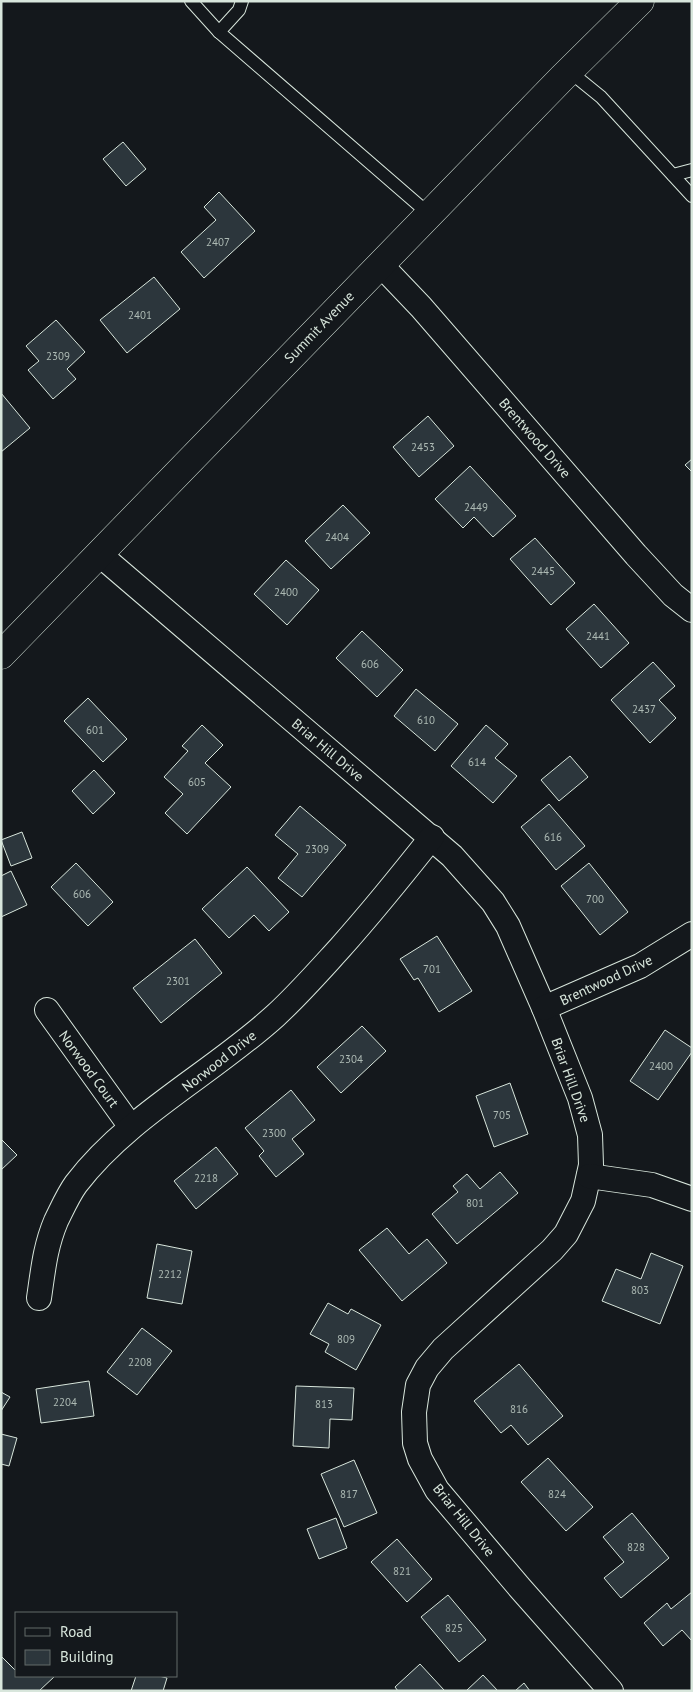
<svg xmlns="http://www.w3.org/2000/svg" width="693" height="1692" viewBox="0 0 693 1692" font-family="'PT Sans',sans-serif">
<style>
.building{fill:#2c363c;stroke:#d8e6dc}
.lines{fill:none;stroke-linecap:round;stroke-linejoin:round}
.lane-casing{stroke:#d8e6dc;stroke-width:14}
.street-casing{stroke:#d8e6dc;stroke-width:26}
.secondary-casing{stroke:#d8e6dc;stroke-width:29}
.lane{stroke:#14181c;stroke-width:12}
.street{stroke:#14181c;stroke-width:24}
.secondary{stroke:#14181c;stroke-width:28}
.labels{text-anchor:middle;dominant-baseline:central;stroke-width:4;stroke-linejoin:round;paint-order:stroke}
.number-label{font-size:11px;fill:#adbab4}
.street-label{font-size:14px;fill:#d8e6dc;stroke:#14181c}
</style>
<rect width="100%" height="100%" fill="#14181c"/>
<g class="building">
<polygon points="123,142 146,169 126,186 103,159"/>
<polygon points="219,192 255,231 204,278 181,252 216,220 204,207"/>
<polygon points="154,277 180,309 127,353 100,320"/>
<polygon points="56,320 85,352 67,369 76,379 53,399 28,370 39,361 26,346"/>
<polygon points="1,393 30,428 1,452"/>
<polygon points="428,416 454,446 419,477 393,447"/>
<polygon points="692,459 692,472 685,465"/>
<polygon points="470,466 516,516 493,537 474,517 463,528 435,499"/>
<polygon points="343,505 370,533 331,569 305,541"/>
<polygon points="535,538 575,583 551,605 510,559"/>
<polygon points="286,560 319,590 287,625 254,594"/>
<polygon points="594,604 629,643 601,668 566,629"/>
<polygon points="362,631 403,670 377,697 336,658"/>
<polygon points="653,662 675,686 659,700 676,718 650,743 611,700"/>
<polygon points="416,689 458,724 435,751 394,716"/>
<polygon points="88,698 127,739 103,762 64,721"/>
<polygon points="202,725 223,745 205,763 231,787 187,834 165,813 183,794 164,777 188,751 182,746"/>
<polygon points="486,725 508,744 495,758 517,776 493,803 451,766"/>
<polygon points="570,756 588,777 559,801 541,780"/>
<polygon points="94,770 115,793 93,814 72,791"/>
<polygon points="549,804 585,846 556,870 521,827"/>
<polygon points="300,806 346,845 302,897 278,878 298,854 275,835"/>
<polygon points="22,832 32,858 11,866 1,840"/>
<polygon points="76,863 113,902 88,926 51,887"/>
<polygon points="589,863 628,912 600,935 561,886"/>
<polygon points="247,867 289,912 269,931 254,915 229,938 202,909"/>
<polygon points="11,871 27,905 1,917 1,876"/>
<polygon points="437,936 472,991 439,1012 418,978 414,980 400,959"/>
<polygon points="195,939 222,973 161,1023 133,988"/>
<polygon points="362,1026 386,1051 341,1093 317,1067"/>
<polygon points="665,1030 692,1048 692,1052 658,1100 630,1081"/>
<polygon points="510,1083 528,1134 494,1147 476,1096"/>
<polygon points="291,1090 315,1120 292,1139 304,1154 276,1177 259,1156 264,1151 245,1128"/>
<polygon points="1,1139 17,1155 1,1170"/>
<polygon points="216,1147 238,1174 196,1209 174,1181"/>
<polygon points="500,1172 518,1193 457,1244 432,1214 458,1192 453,1186 467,1174 480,1189"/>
<polygon points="387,1228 409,1254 427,1239 447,1263 402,1301 359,1250"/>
<polygon points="157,1244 192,1251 182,1304 147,1298"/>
<polygon points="651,1253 683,1266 660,1324 602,1301 616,1269 641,1279"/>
<polygon points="328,1303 348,1314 351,1309 381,1325 356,1370 325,1352 329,1344 310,1334"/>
<polygon points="142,1328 172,1351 137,1395 107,1372"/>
<polygon points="519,1364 563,1416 528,1445 511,1425 501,1433 474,1401"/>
<polygon points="89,1381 94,1416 41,1423 36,1389"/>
<polygon points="296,1386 354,1388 352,1420 330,1419 329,1448 293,1446"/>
<polygon points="1,1392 10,1397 1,1411"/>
<polygon points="1,1434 17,1438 9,1466 1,1464"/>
<polygon points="548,1458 593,1507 566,1531 521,1482"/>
<polygon points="354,1460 377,1513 344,1527 321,1474"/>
<polygon points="632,1513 669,1558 621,1598 604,1578 624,1562 603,1537"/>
<polygon points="336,1518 347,1548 319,1559 307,1529"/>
<polygon points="397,1539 432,1579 407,1602 371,1562"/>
<polygon points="692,1592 692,1641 682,1630 663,1646 644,1623 667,1603 671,1609"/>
<polygon points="448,1595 486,1640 459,1662 421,1617"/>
<polygon points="1,1656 16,1671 16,1676 55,1676 39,1691 1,1691"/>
<polygon points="420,1664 444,1690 443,1691 398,1691 395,1687"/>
<polygon points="483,1675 498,1691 466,1691"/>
<polygon points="136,1676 159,1676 167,1678 163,1691 131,1691"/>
<polygon points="524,1683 530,1691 515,1691"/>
</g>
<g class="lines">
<g class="lane-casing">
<g id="lane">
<polyline points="191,1 219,32 429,214"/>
<polyline points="219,32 239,10 242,1"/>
<polyline points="569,71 601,97 692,196"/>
<polyline points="673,175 692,170"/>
</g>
</g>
<g class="street-casing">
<g id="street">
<polyline points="380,264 421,307 636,555 673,595 692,610"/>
<polyline points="99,554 452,856 493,902 508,926 544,1008 580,1098 590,1135 591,1165 583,1201 566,1234 552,1250 443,1349 427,1368 418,1385 414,1412 415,1443 420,1459 437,1490 520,1588 611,1691"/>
<polyline points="544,1008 640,966 692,934"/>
<polyline points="47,1010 131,1127"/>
<polyline points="589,1176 652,1185 692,1199"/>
<path d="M 39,1298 C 43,1271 45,1247 56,1221 C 62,1209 68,1195 76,1184 C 128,1116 211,1074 275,1016 C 298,995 319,971 340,948 C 372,912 402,875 432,837"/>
</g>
</g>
<g class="secondary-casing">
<polyline id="secondary" points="1,655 562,78 640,1"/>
</g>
<use href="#lane" class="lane"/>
<use href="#street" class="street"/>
<use href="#secondary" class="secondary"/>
</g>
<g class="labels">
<g class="number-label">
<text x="218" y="242">2407</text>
<text x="140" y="315">2401</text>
<text x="58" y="356">2309</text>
<text x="423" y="447">2453</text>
<text x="476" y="507">2449</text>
<text x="337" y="537">2404</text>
<text x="543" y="571">2445</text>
<text x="286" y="592">2400</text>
<text x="598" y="636">2441</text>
<text x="370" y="664">606</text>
<text x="644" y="709">2437</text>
<text x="426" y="720">610</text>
<text x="95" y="730">601</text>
<text x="477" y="762">614</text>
<text x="197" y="782">605</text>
<text x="553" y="837">616</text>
<text x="317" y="849">2309</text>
<text x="82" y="894">606</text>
<text x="595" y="899">700</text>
<text x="432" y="969">701</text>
<text x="178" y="981">2301</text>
<text x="351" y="1059">2304</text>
<text x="661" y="1066">2400</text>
<text x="502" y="1115">705</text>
<text x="274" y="1133">2300</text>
<text x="206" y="1178">2218</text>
<text x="475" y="1203">801</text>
<text x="170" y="1274">2212</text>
<text x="640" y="1290">803</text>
<text x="346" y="1339">809</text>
<text x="140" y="1362">2208</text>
<text x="65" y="1402">2204</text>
<text x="324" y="1404">813</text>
<text x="519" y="1409">816</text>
<text x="349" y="1494">817</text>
<text x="557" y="1494">824</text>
<text x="636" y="1547">828</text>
<text x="402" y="1571">821</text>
<text x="454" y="1628">825</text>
</g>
<g class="street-label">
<text transform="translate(319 327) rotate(-46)">Summit Avenue</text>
<text transform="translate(535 438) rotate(49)">Brentwood Drive</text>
<text transform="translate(328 750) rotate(40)">Briar Hill Drive</text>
<text transform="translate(606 980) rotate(-25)">Brentwood Drive</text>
<text transform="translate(219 1061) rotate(-38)">Norwood Drive</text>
<text transform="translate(89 1069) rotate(54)">Norwood Court</text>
<text transform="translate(571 1080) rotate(70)">Briar Hill Drive</text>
<text transform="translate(464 1520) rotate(51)">Briar Hill Drive</text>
</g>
</g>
<rect width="693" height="1692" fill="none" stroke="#d8e6dc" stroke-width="5"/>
<rect x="15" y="1612" width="162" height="65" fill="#14181c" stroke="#626a69"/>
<rect x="25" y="1628" width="25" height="8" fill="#14181c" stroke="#626a69"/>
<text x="60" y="1637" font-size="15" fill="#d8e6dc">Road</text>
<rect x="25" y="1650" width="25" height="15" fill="#2c363c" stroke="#626a69"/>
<text x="60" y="1662" font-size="15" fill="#d8e6dc">Building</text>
</svg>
